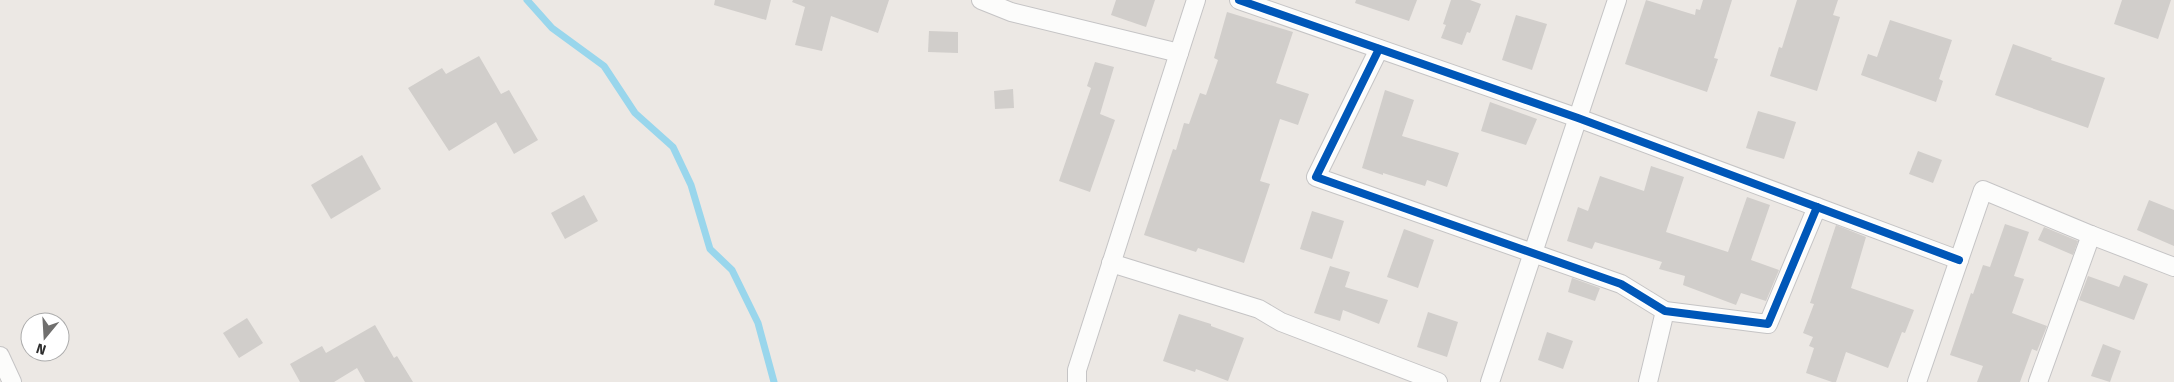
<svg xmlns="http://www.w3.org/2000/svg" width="2174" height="382" viewBox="0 0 2174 382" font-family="'Fira Sans',sans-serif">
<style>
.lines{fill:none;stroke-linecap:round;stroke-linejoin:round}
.stream{stroke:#99d6ec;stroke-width:7}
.building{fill:#d1cecb}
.minor-casing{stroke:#c5c4c5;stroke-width:20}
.minor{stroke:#fcfcfb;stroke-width:18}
.cycleway-casing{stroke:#fff;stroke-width:11}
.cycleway{stroke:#0057b8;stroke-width:8}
</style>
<rect width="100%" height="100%" fill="#ece8e4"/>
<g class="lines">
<polyline class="stream" points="527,0 552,28 604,66 635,113 673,147 691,185 710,249 732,270 758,323 774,382"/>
</g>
<g class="building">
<polygon points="715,0 771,0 766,20 714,5"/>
<polygon points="793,0 889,0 878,33 831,16 822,51 795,45 805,7 792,2"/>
<polygon points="1116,0 1155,0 1146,27 1111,15"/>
<polygon points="1356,0 1417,0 1409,21 1355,3"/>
<polygon points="1451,0 1470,0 1481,4 1470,33 1467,32 1462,45 1441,38 1446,25 1443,24"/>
<polygon points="1646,0 1695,15 1696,9 1700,10 1703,0 1732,0 1714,58 1718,59 1707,92 1625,64"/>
<polygon points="1797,0 1838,0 1833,15 1840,17 1817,91 1770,76 1779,47 1782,48"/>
<polygon points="2122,0 2171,0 2158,39 2114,24"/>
<polygon points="1227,12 1293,32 1276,83 1309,94 1298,125 1280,119 1260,181 1270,184 1244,263 1198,248 1196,252 1144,235 1173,149 1176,150 1184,123 1189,124 1200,93 1206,95 1218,60 1214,58"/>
<polygon points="1516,15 1547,24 1532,70 1502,60"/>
<polygon points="1890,20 1952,40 1939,79 1943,81 1936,102 1861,75 1868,54 1877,57"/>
<polygon points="929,31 958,32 958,53 928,52"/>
<polygon points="2013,44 2052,58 2051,60 2105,78 2088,128 1995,95"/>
<polygon points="479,56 501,94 509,90 538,140 514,154 496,122 449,151 408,88 442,68 446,74"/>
<polygon points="1095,62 1114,67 1100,114 1115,120 1090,192 1059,181 1091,88 1087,86"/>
<polygon points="1013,89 1014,108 995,109 994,91"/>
<polygon points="1385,90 1414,100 1402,136 1459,153 1447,187 1427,180 1425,186 1383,173 1383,175 1362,168"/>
<polygon points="1490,102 1537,119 1526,145 1481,131"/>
<polygon points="1758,111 1796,122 1784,159 1746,148"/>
<polygon points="1918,151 1942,160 1933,183 1909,174"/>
<polygon points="362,155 381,189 331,219 311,185"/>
<polygon points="1651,166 1684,177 1666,232 1728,252 1747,197 1770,205 1751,260 1779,270 1766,301 1741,293 1736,305 1683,285 1685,276 1659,269 1662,262 1595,242 1592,249 1567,241 1578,207 1588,211 1600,176 1644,191"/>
<polygon points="584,195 598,221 565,239 551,213"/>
<polygon points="2149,200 2174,210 2174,246 2137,230"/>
<polygon points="1312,211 1344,221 1332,259 1300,249"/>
<polygon points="2005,224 2029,232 2014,276 2024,279 2012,313 2047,326 2037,351 2032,349 2020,382 1977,382 1983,366 1950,355 1971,293 1973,294 1983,265 1990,267"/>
<polygon points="1836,225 1866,237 1851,288 1914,310 1905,333 1902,332 1888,368 1846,352 1836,382 1832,382 1806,373 1814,348 1809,346 1813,337 1803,333 1814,304 1810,303"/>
<polygon points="2044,227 2078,241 2073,255 2038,240"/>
<polygon points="1404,229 1434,240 1418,288 1387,277"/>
<polygon points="1330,266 1350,272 1345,287 1388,300 1379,324 1343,310 1340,321 1314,313"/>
<polygon points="2124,275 2148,284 2134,320 2079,300 2088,276 2119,287"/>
<polygon points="1572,278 1600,288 1595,301 1568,292"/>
<polygon points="1428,312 1458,322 1447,357 1417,347"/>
<polygon points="1179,314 1211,324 1211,326 1244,338 1228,381 1196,369 1195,372 1163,361"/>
<polygon points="247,318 263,343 239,358 223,333"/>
<polygon points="375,325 394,358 397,356 413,382 365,382 357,368 334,382 300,382 290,364 322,346 326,353"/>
<polygon points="1547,332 1573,341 1563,369 1538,360"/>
<polygon points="2103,344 2121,351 2110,382 2091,376"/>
</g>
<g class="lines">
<g class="minor-casing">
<g id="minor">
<polyline points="981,0 1011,12 1179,53"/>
<polyline points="1239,0 1578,118 1959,260"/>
<polyline points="1379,49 1316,177 1621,284 1665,311 1768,324 1817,207"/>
<polyline points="1111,263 1259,309 1281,322 1438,382"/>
<polyline points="0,356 12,382"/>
<polyline points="1077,382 1077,370 1196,0"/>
<polyline points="1490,382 1617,0"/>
<polyline points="1648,382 1665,311"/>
<polyline points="1917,382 1983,190 2091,235 2174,267"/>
<polyline points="2038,382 2091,235"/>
</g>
</g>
<use href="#minor" class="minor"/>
<g class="cycleway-casing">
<g id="cycleway">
<polyline points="1239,0 1578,118 1959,260"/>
<polyline points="1379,49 1316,177 1621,284 1665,311 1768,324 1817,207"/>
</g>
</g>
<use href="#cycleway" class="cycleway"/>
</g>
<g transform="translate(45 337) rotate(198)"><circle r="24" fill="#ffffff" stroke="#ababab"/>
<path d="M0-4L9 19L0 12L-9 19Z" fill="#706f6e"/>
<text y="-8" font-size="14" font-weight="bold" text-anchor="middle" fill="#2e2e2e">N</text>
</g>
</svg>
